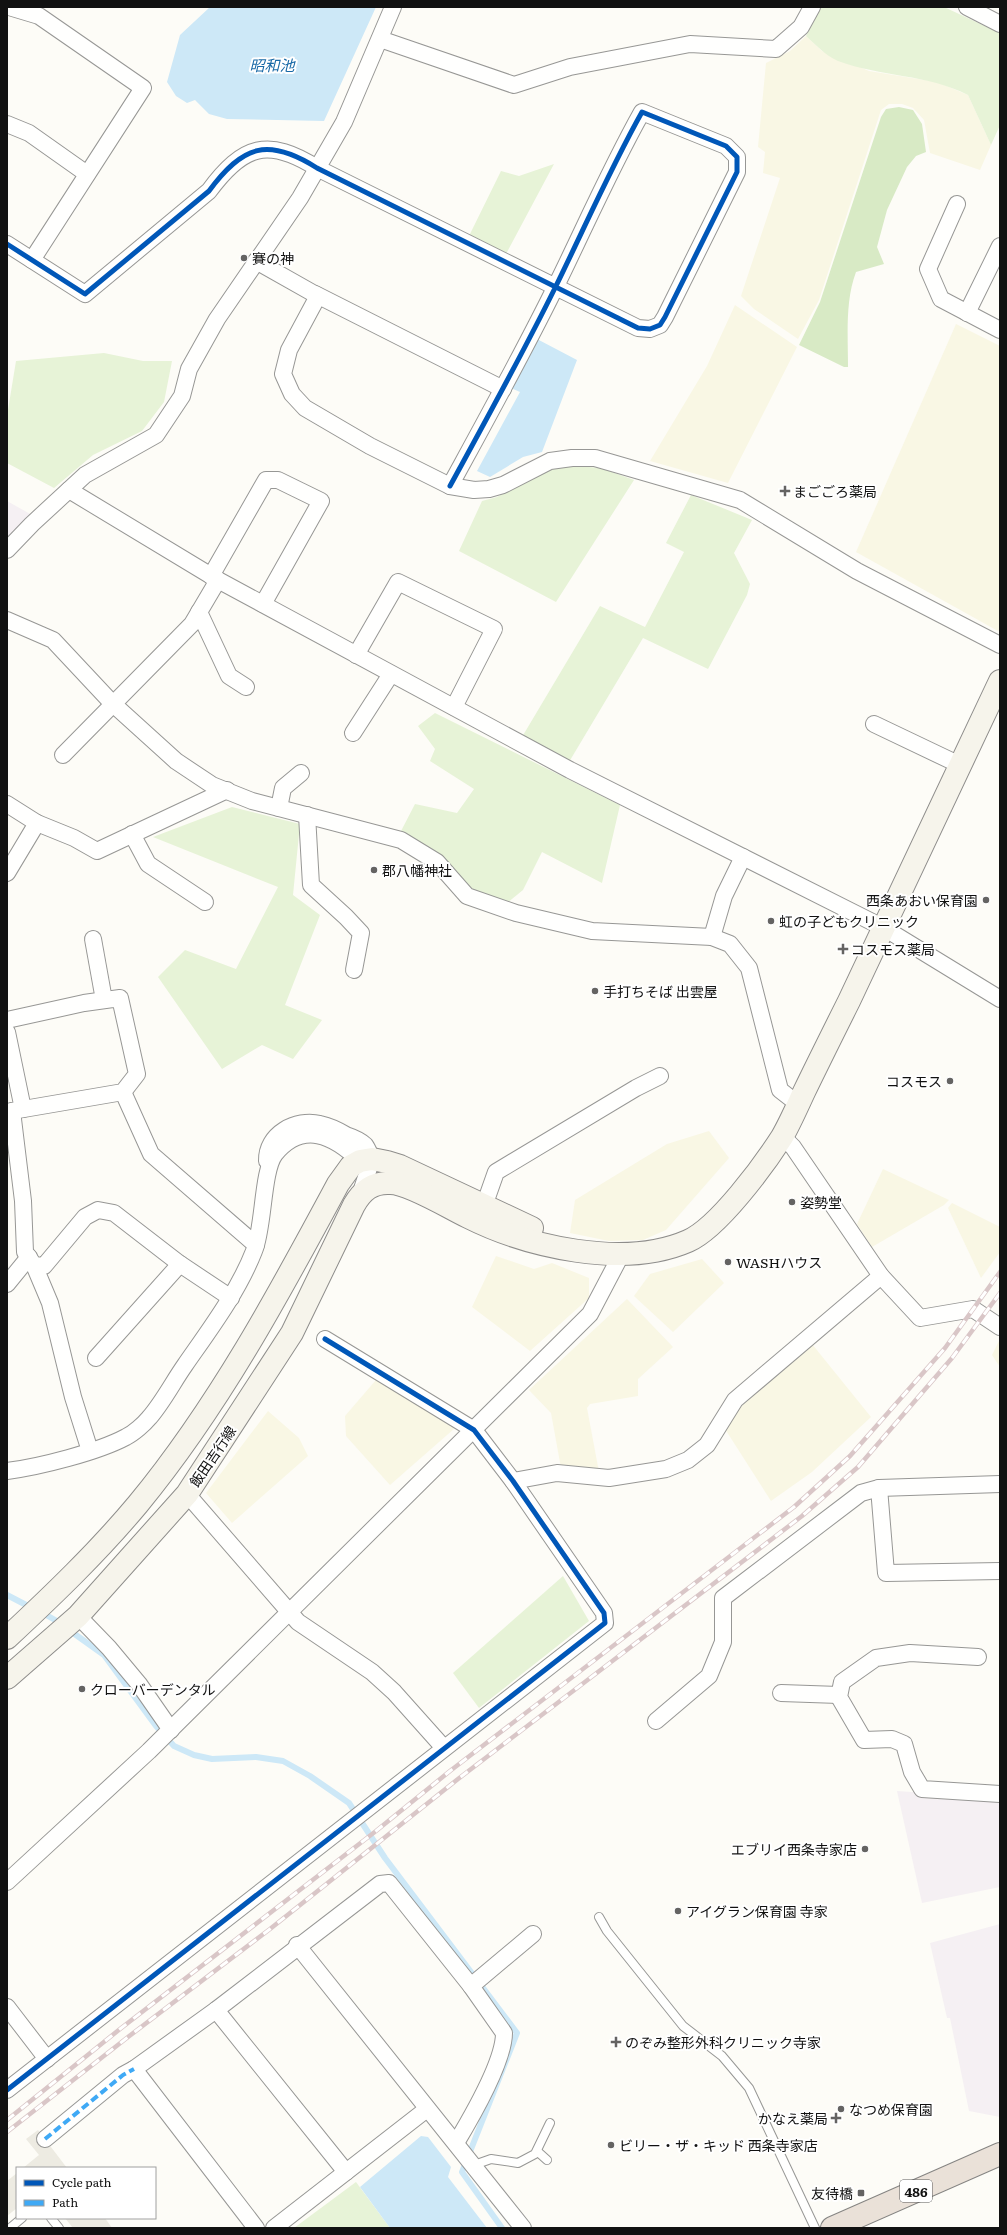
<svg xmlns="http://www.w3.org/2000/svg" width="1007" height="2235" viewBox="0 0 1007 2235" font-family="Literata,'Noto Sans JP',serif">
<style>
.industrial{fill:#f5f0f3}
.farmland{fill:#f9f7e4}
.green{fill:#e7f3d7}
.forest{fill:#d8eac5}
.plaza{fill:#edebe2}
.water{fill:#cde8f7}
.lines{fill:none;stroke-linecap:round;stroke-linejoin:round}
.stream{stroke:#cde8f7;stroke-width:6}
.lane-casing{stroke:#979795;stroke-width:10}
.street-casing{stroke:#979795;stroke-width:18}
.secondary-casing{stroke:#8e8d8b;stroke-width:24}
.highway-casing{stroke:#858482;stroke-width:24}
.lane{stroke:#fffffe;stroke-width:8}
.street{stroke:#fffffe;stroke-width:16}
.secondary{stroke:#f6f4eb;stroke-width:22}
.highway{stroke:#eae1d8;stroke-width:22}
.rail-casing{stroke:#d9c6c7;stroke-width:4.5}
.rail{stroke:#fff;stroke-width:3;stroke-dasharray:9;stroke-linecap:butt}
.quiet{stroke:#3fa9f5;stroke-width:4;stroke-dasharray:8 4;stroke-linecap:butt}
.cycleway-casing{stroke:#fff;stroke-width:8}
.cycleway{stroke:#0057b8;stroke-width:5}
.poi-dot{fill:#646362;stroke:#fff;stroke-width:1.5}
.labels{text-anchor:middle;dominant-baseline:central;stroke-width:4;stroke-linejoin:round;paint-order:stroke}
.shield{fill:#fff;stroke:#585858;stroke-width:1}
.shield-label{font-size:13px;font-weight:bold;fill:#111}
.poi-label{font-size:14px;fill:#111;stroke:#fff;text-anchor:start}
.street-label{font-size:14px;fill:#111;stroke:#fff}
.water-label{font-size:15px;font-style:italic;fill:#1768a6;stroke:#fff}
</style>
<rect width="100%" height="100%" fill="#fdfcf7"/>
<g class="industrial">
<polygon points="7,501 32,515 7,543"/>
<polygon points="897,1791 1000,1798 1000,1887 922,1903"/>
<polygon points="1000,1924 1000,2117 969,2111 950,2018 947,2018 930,1943"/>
</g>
<g class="farmland">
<polygon points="806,36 822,51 869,71 937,82 968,95 991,145 980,170 930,153 924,120 913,108 902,104 889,104 881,110 819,300 798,339 754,309 741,296 780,178 763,173 765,152 758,147 766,63 790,51"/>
<polygon points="735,305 797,347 728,483 650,461 707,366"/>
<polygon points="956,324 1000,346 1000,630 998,631 856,552"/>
<polygon points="709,1131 729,1158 666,1230 643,1240 609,1241 570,1233 575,1200 667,1144"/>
<polygon points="883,1169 949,1200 944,1205 872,1247 857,1224"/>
<polygon points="952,1203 1000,1227 1000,1252 981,1278 948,1208"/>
<polygon points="496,1256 534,1269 552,1263 589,1278 589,1298 530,1351 472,1307"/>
<polygon points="702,1259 724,1283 673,1332 634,1296 650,1274"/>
<polygon points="627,1299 673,1347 638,1379 638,1396 590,1404 587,1408 599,1472 561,1468 551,1413 529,1390"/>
<polygon points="1000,1339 1000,1367 992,1355"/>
<polygon points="812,1344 871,1417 812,1472 771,1501 725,1429 739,1403"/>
<polygon points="376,1380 455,1428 390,1485 346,1436 345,1416"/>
<polygon points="268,1411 299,1438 308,1456 232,1523 206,1493"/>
</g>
<g class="green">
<path d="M 821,7 L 944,7 L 1000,33 L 1000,125 L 991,145 L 968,95 C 927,74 881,77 838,61 C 826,56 816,45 806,36 Z"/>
<polygon points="554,164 506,254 469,236 501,171 519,176"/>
<polygon points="104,353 143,361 172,361 164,402 142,431 93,455 54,488 7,463 7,416 16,361"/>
<polygon points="577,466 601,468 634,480 556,602 459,551 482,501 497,497 551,468"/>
<polygon points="691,495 752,520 734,553 750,584 747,595 708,669 643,638 569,762 522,737 600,606 645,627 684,552 666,543"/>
<polygon points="435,713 620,805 602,883 542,852 523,890 506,904 471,890 448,862 429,848 400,833 415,804 457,813 474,789 430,761 435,749 418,726"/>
<polygon points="232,807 300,824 293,895 320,915 285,1005 322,1020 293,1059 262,1045 222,1069 158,977 185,950 236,969 278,887 153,837"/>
<polygon points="563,1576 589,1621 479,1708 453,1673"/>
<polygon points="356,2182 390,2228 294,2228"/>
</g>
<path class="forest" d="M 899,107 L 913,110 L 922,124 L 926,152 L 916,156 L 907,167 L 887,210 L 877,247 L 884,264 L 856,272 C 845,301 848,336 848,367 L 844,367 L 799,345 L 820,302 L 881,117 L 886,109 Z"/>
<g class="plaza">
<polygon points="38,2130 67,2168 23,2168 39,2155 26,2139"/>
<polygon points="17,2173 17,2208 7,2216 7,2181"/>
<polygon points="65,2218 105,2218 112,2228 73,2228"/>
</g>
<g class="water">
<polygon points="210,7 376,7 324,121 227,119 209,114 195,100 187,103 176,96 167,82 180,35"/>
<polygon points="537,339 577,360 542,452 523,457 490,477 477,471 520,392 511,388"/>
<polygon points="421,2136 428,2137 451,2167 448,2177 487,2228 390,2228 360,2187"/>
</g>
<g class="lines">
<g class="stream">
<polyline points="7,1595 32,1608"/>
<polyline points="41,1612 62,1624"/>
<polyline points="69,1630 104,1655 156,1726 174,1746 194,1755 212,1759 256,1757 283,1761 310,1776 349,1803 385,1858 517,2033 462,2172 502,2228"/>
</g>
<g class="lane-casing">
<g id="lane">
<polyline points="599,1917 607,1931 683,2026 722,2056 749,2088 815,2228"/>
<polyline points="537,2151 547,2160"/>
<polyline points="474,2165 491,2159 518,2163 535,2154 550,2123"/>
<polyline points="51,2218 59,2228"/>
<polyline points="10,2228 22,2218"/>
</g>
</g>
<g class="street-casing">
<g id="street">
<polyline points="9,7 39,16 143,88 32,260"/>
<polyline points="967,7 1000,24"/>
<polyline points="380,39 514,85 570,67 690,44 776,49 801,27 812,7"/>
<polyline points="7,124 29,133 87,174"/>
<polyline points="957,204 928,269 941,299 1000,330"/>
<path d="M 7,244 L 85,294 L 209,191 C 243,145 268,137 317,168 L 638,328 L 650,329 L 660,325 L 665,317 L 737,172 L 737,157 L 726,146 L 642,112 C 610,169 584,229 555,288 C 522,355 486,420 450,486"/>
<polyline points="256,261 318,296 289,350 283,374 292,394 305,408 370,446 450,486 474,490 489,489 503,485 550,461 572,458 595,458 740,500 857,571 1000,645"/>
<polyline points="315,294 503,389"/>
<polyline points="967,313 1000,246"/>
<polyline points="69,490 218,580 570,770 884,928 1000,999"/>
<polyline points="7,550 32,524 85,475 156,435 182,396 189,369 217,319 300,198 344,122 393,7"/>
<polyline points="211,576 266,480 278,480 321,501 263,604"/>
<polyline points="199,612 229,676 246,687"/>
<polyline points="7,620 53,640 112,703 176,761 212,785 252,801 401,840 437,862 467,896 516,913 592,931 712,937 730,944 749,968 780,1090 798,1104"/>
<polyline points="356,655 398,582 494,629 454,707"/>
<polyline points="874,724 960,765"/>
<polyline points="353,733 391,674"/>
<polyline points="63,755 192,624 218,580"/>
<polyline points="7,804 37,823 74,838 97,851 227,790"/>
<polyline points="279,808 283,788 301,773"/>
<polyline points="307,815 311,885 346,917 361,933 354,970"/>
<polyline points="132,834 148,864 205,902"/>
<polyline points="7,873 37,823"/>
<polyline points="712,937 724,896 743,857"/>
<polyline points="93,939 104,1000"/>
<polyline points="7,1020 84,1003 120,998 137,1074 123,1092 12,1111"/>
<polyline points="7,1032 23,1109"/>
<polyline points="123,1092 151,1154 256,1245"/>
<polyline points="7,1112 12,1111 23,1201 25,1252 34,1265 44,1266 85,1217 98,1210 114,1213 180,1264 231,1298"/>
<polyline points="782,1136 793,1147 881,1276 920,1318 973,1309 1000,1327"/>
<path d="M 267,1161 C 266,1134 296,1118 320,1124 C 329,1126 338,1130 346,1135 C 352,1137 361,1141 365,1145 C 368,1149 370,1155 372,1159 L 361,1192"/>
<polyline points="484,1206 496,1172 636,1088 660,1076"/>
<polyline points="34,1265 50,1303 73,1397 90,1451"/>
<polyline points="7,1284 29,1257"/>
<polyline points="96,1358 180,1264"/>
<path d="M 7,1471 C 39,1467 98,1452 126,1437 C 134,1433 144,1424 149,1418 C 163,1402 173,1382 185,1365 C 210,1329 238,1292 254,1251 C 264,1228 262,1171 275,1154 C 303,1120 334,1136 360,1161"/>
<polyline points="513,1481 557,1473 609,1478 666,1469 688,1460 707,1445 735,1400 881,1276"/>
<polyline points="879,1488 886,1573 1000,1571"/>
<polyline points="187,1494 298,1622 372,1672 394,1692 444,1748"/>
<polyline points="78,1616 109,1648 139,1684 171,1730"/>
<polyline points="978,1657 910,1653 876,1658 842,1682 839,1697 864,1740 892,1739 904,1744 912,1772 922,1789 1000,1794"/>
<polyline points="781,1693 839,1695"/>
<polyline points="656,1721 709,1676 723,1642 723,1598 861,1493 879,1488 1000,1484"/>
<polyline points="7,1882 149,1751 590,1314 621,1255"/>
<polyline points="297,1945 523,2228"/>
<polyline points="471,1986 533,1934"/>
<polyline points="7,2007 47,2059"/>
<polyline points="216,2010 346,2172"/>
<polyline points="7,2090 605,1623 604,1613 513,1481 474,1430 325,1339"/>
<polyline points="45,2139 123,2075 134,2069"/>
<path d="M 256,2228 L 134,2069 L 216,2010 L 380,1884 L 389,1883 L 471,1986 L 504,2033 C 504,2062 471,2118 456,2143"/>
<polyline points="274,2228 427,2109"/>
</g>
</g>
<g class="secondary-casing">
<g id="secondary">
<path d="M 7,1638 C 53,1595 98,1552 138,1504 C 218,1407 279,1294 338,1184 L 351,1166 L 360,1161 L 372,1159 L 387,1162 L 400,1166 L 532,1228"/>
<path d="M 7,1678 L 78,1616 L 187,1494 L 292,1333 L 354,1205 C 362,1191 372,1182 390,1183 C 409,1183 449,1208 468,1217 C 528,1247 624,1269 688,1241 C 718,1228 764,1165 782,1137 C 790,1123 797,1107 804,1092 C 819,1061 834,1031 849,1001 C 900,895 950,788 1000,681"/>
</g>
</g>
<g class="highway-casing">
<polyline id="highway" points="832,2228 1000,2154"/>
</g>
<use href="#lane" class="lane"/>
<use href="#street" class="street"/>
<use href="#secondary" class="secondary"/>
<use href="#highway" class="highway"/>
<g class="rail-casing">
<g id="rail">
<polyline points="7,2120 120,2029 376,1831 450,1771 794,1507 850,1456 945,1348 1000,1272"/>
<polyline points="7,2132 128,2037 270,1929 458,1779 802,1516 858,1467 952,1358 1000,1293"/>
</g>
</g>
<use href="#rail" class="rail"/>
<polyline class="quiet" points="45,2139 123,2075 134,2069"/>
<g class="cycleway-casing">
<g id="cycleway">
<path d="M 7,244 L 85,294 L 209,191 C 243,145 268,137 317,168 L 638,328 L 650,329 L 660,325 L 665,317 L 737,172 L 737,157 L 726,146 L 642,112 C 610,169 584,229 555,288 C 522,355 486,420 450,486"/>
<polyline points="7,2090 605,1623 604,1613 513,1481 474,1430 325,1339"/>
</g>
</g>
<use href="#cycleway" class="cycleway"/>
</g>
<g class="poi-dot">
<circle cx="244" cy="258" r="4"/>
<path d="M783 485h4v4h4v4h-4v4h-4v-4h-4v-4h4z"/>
<circle cx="374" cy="870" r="4"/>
<circle cx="986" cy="900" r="4"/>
<circle cx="771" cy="921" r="4"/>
<path d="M841 943h4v4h4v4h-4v4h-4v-4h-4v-4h4z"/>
<circle cx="595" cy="991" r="4"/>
<circle cx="950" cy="1081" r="4"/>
<circle cx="792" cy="1202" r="4"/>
<circle cx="728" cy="1262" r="4"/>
<circle cx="82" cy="1689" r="4"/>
<circle cx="865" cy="1849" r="4"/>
<circle cx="678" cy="1911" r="4"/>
<path d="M614 2036h4v4h4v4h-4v4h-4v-4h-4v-4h4z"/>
<circle cx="841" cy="2109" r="4"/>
<path d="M834 2112h4v4h4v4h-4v4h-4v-4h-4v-4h4z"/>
<circle cx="611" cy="2145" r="4"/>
<rect x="857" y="2189" width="8" height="8" rx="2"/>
</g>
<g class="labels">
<rect class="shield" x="900" y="2180" width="32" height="22" rx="3"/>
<g class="shield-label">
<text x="916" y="2191">486</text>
</g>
<g class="poi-label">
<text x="252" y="258">賽の神</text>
<text x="793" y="491">まごごろ薬局</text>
<text x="382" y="870">郡八幡神社</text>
<text x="978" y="900" text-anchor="end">西条あおい保育園</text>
<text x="779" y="921">虹の子どもクリニック</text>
<text x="851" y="949">コスモス薬局</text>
<text x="603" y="991">手打ちそば 出雲屋</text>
<text x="942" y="1081" text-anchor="end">コスモス</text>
<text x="800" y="1202">姿勢堂</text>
<text x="736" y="1262">WASHハウス</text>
<text x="90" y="1689">クローバーデンタル</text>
<text x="857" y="1849" text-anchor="end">エブリイ西条寺家店</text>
<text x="686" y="1911">アイグラン保育園 寺家</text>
<text x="625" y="2042">のぞみ整形外科クリニック寺家</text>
<text x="849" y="2109">なつめ保育園</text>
<text x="828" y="2118" text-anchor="end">かなえ薬局</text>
<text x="619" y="2145">ビリー・ザ・キッド 西条寺家店</text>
<text x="853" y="2193" text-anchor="end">友待橋</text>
</g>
<g class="street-label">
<text transform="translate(212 1456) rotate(-56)">飯田吉行線</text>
</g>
<g class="water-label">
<text x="272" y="64">昭和池</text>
</g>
</g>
<rect width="1007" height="2235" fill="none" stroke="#111111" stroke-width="16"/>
<rect x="16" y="2167" width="140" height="52" fill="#ffffff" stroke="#a0a0a0"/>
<rect x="24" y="2180" width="20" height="6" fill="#0057b8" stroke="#a0a0a0"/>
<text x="52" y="2187" font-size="12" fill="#111111">Cycle path</text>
<rect x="24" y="2200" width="20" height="6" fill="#3fa9f5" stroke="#a0a0a0"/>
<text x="52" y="2207" font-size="12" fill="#111111">Path</text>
</svg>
